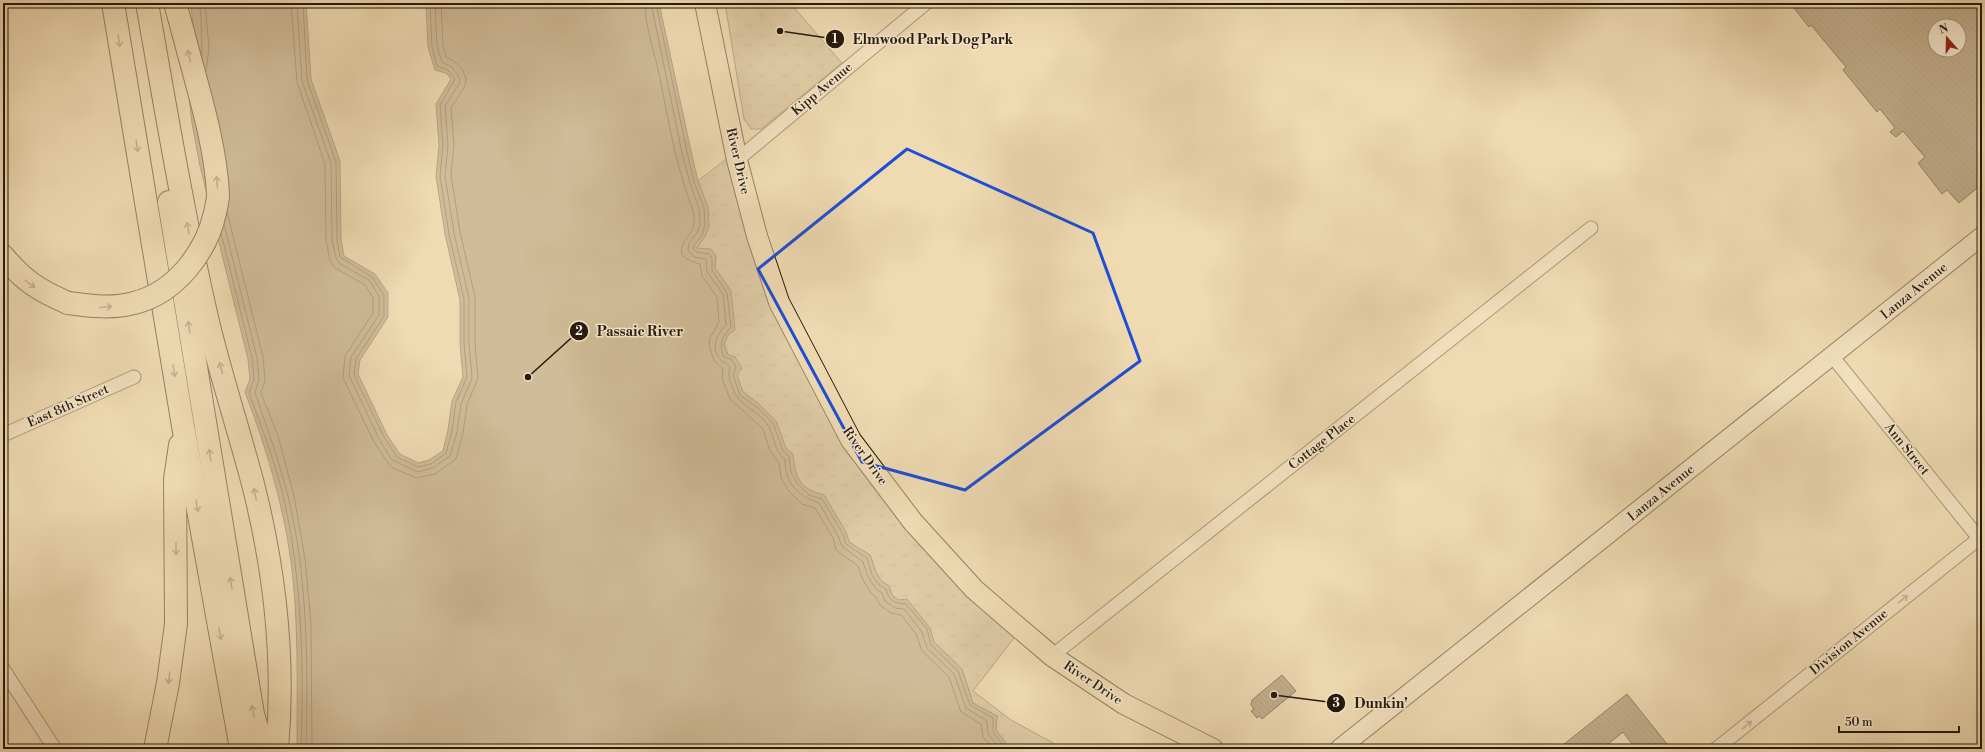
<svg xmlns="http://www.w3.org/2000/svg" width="1985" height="752" viewBox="0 0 1985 752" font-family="'Libre Bodoni',serif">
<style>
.grass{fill:url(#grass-tufts);stroke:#7a6950}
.water{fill:#ab9879;stroke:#76654d}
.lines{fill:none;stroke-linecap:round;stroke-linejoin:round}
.shore{stroke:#685842;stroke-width:1}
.building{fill:url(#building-back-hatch);stroke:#26190b;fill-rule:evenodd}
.street-casing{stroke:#584935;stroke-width:15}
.secondary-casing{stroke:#26190b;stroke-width:20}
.primary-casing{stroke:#26190b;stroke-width:22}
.highway-casing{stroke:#26190b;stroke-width:24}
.street{stroke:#f5e7cd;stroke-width:13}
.secondary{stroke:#f5e7cd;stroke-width:18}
.primary{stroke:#efdab2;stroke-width:20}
.highway{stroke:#efdab2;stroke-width:22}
.highway-bridge-casing{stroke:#26190b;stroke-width:24;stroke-linecap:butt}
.highway-bridge{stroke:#efdab2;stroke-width:22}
.oneway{stroke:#958367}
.oneway2{stroke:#988a76}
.marked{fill:none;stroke:#1d4ed8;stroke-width:3;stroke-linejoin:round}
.labels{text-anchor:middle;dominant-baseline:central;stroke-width:3;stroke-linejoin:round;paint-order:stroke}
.street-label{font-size:13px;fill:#26190b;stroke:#f5e7cd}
.leader{fill:none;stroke:#26190b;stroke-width:1.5}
.callout-dot{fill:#26190b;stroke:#f5e7cd;stroke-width:1.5}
.mark-label{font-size:12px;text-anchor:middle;font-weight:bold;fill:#fff}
.callout-label{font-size:14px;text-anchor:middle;font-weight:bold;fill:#26190b;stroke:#f5e7cd;stroke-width:3;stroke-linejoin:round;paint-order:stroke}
</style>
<defs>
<pattern id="grass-tufts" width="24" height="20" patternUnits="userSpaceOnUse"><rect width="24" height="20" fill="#cdb996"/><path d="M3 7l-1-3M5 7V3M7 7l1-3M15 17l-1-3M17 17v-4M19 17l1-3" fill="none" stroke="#b09e80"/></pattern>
<pattern id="building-back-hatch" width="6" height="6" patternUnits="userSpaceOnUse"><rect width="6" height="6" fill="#8f7d62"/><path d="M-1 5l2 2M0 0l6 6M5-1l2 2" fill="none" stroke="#75664f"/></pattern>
</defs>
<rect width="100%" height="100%" fill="#efdab2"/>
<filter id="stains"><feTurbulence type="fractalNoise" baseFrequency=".005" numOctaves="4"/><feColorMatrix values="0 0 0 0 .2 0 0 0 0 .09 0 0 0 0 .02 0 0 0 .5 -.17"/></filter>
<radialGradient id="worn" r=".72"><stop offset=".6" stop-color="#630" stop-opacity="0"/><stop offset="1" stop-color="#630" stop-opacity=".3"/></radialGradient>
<g class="grass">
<polygon points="725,3 790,3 842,63 761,129 751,129 744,119"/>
<path d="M 735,152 L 779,302 L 851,440 L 1021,629 L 973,691 L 1011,720 L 1064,749 L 1009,747 L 996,730 L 997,716 L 973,703 L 962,669 L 934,642 L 930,628 L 892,595 L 889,586 C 876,580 875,568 870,555 L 849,542 L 846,532 L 824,495 C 800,489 795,478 793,454 L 786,449 L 776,421 L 759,404 L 743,392 L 724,344 L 728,335 L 723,279 L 715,268 L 716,256 L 696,249 C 715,226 707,206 698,181 Z"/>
</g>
<path class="water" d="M 190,3 L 306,3 L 311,79 L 340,161 L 341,239 L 344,256 L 375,274 L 388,293 L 388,317 L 360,360 L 358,374 L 387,435 L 400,454 L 418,463 L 429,460 L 443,451 L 448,430 L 452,401 L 463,377 L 460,344 L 460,300 L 445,234 L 436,176 L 439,145 L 436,104 L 451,79 L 446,73 L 435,70 L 428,47 L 426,3 L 659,3 L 691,151 L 698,181 L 708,207 L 709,226 L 705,237 L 696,248 L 711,249 L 716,256 L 715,268 L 731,291 L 735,330 L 728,335 L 724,344 L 727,354 L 735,357 L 742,368 L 737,375 L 743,392 L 759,404 L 776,421 L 786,449 L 793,454 C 795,478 799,489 824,495 L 846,532 L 849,542 L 870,555 C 875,568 876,580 889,586 L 892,595 L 898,600 L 907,599 L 930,628 L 934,642 L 962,669 L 973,703 L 997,716 L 996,730 L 1009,747 L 1029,749 L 297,749 C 297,686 299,624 291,561 C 283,503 266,447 245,392 L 250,379 L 248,359 L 200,166 L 192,123 L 188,89 L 194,48 L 192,15 Z"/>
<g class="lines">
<g class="shore">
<polyline points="199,3 201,15 202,56"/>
<polyline points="205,3 209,48 206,71"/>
<polyline points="291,3 297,82 325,164 326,240 330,260 335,268 365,285 373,298 373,313 345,356 343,378 374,442 388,463 393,468 416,478 435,474 456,459 463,433 467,405 478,378 475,343 475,297 460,232 451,175 454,144 451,108 465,86 466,78 462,69 455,62 446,57 443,45 441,3"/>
<polyline points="297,3 302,81 331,163 332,240 336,258 340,264 369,280 379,296 379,315 351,357 349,375 379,439 392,460 418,472 433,468 450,456 457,432 461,404 472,378 469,343 469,298 454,233 445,176 448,145 445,106 459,84 460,79 452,67 442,62 437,46 435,3"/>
<polyline points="303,3 307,80 336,162 337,240 340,257 372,277 384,295 384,316 356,359 354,375 384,437 397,457 418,467 431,464 446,453 452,431 456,402 467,377 464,343 464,299 449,234 440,176 443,145 440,105 455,79 448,70 437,66 432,47 430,3"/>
<path d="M 645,3 C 645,25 653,48 658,69 C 667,112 674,158 689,199 C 692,207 695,215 694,223 C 692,239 663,254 700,264 L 702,276 L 717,297 L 719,322 L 710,338 L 709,345 L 714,361 L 723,369 L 722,378 L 730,399 L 763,429 L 770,451 L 779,463 L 781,478 L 788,490 L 802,504 L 815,508 L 833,538 L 836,550 L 858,566 L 863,580 L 871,593 L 876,597 L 880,605 L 891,613 L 901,615 L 916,634 L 922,651 L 949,677 L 961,712 L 981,724 L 983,737 L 993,749"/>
<path d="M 651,3 L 682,153 L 690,183 L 699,209 L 700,225 L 697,233 L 689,243 L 688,250 L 694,257 L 706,259 L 707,272 L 723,294 L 726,325 C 717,334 710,348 720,359 C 723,363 727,363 730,367 C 728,375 729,379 732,387 C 739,408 760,410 769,427 C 775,439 774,451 785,459 C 786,484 795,494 819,503 L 838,536 L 842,546 L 863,562 L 868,577 L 876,589 L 882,593 L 885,601 L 895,608 L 904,609 L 922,632 L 927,648 L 954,674 L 966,708 L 987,721 L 988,734 L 1000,749"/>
<path d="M 656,3 L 687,152 L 694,182 L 704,208 L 705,225 L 702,235 L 694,245 L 693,249 L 697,252 L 709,254 L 712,258 L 712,270 L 727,293 L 731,327 C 722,337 719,343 723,356 L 732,360 L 736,367 L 733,375 L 740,395 L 757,407 L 773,423 L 783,451 L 789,456 L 791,473 L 797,483 L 809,495 L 822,499 L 843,534 L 846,544 L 867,558 L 872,575 L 879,585 L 886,589 C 889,601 894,603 906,604 L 927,629 L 931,645 L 958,671 L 970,705 L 993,718 L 993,732 L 1006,749"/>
<polyline points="227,212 263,357 265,380 261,393 278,436 294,496 305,559 311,624 312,749"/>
<path d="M 224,224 L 257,358 L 259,379 L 255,393 C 267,427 279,461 288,496 C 308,578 308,665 306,749"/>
<path d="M 221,233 L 252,358 L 254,379 L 249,393 C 262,428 275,462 284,499 C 302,580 304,666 301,749"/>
</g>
</g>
<g class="building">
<path d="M 1790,3 L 1982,3 L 1982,184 L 1959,203 L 1947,190 L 1942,194 L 1918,163 L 1925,157 L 1903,131 L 1896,137 L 1890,132 L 1895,128 L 1880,109 L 1877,112 L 1843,70 L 1846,67 L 1811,25 L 1809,27 ZM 1935,26 L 1959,26 L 1959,50 L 1935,50 Z"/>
<polygon points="1282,675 1296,691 1262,719 1259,716 1257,718 1251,711 1254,709 1251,705 1252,700"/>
<polygon points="1627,694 1671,749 1636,749 1623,732 1602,749 1558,749"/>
</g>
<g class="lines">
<g class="street-casing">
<g id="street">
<polyline points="737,160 926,3"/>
<polyline points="1832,356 1982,542"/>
<polyline points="3,435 134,377"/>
<polyline points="1052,656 1591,228"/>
<polyline points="3,669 55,749"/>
<polyline points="1716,749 1982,536"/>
</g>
</g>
<g class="secondary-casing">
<polyline id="secondary" points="1339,749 1982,236"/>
</g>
<g class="primary-casing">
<polyline id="primary" points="705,3 737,160 757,236 779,302 851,440 913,522 974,589 1005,616 1052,656 1124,704 1213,749"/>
</g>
<g class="highway-casing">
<g id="highway">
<polyline points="113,3 183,426 241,749"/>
<path d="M 147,3 C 166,111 184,219 209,326 C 222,379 239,431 253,484 C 275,571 285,660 277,749"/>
<polyline points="175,3 183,32"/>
<polyline points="169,202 249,690 253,714 263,749"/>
<path d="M 3,256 C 24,281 38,290 68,303"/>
<polyline points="155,749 168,683 176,624 175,479 180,445"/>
</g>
</g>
<use href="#street" class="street"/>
<use href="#secondary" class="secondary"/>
<use href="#primary" class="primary"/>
<use href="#highway" class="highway"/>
<g class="highway-bridge-casing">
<path id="highway-bridge" d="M 68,303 C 90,306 112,309 134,303 C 175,293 206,253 215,213 C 216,207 218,201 218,195 C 216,143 196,83 183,32"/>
</g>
<use href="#highway-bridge" class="highway-bridge"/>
</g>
<defs><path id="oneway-shaft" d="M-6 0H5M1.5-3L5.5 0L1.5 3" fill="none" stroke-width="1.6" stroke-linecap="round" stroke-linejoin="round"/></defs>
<g class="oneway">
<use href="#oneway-shaft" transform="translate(119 41) rotate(81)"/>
<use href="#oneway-shaft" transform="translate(189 56) rotate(-104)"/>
<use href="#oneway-shaft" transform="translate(137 146) rotate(81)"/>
<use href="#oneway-shaft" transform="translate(217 182) rotate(-94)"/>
<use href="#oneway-shaft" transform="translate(188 228) rotate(-101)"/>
<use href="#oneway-shaft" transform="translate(30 284) rotate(37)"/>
<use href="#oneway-shaft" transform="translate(106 307) rotate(-5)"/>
<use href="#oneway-shaft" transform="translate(189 327) rotate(-99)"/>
<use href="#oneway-shaft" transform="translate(221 368) rotate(-105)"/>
<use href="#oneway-shaft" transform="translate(174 371) rotate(81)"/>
<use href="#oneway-shaft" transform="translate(210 455) rotate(-99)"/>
<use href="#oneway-shaft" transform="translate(255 494) rotate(-102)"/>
<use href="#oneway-shaft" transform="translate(197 506) rotate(80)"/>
<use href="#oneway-shaft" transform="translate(176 549) rotate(90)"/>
<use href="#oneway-shaft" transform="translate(231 583) rotate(-99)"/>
<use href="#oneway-shaft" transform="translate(220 634) rotate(80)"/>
<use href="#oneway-shaft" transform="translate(169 678) rotate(98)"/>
<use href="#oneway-shaft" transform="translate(253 711) rotate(-102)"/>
</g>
<g class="oneway2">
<use href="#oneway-shaft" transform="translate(1903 599) rotate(-39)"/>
<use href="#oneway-shaft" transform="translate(1747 725) rotate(-39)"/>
</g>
<path d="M0 0H1985V752H0ZM 907,149 L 1093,233 L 1140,361 L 965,490 L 862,462 L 758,269 Z" fill="#efdab2" fill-opacity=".55" fill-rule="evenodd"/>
<path class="marked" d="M 907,149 L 1093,233 L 1140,361 L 965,490 L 862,462 L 758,269 Z"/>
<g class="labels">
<g class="street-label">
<text transform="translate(822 89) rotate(-40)">Kipp Avenue</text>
<text transform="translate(738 161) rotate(77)">River Drive</text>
<text transform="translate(1914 291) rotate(-39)">Lanza Avenue</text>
<text transform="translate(68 406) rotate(-24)">East 8th Street</text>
<text transform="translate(1322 442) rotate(-38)">Cottage Place</text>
<text transform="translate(1907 449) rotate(51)">Ann Street</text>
<text transform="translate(865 456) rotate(55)">River Drive</text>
<text transform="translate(1661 493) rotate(-39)">Lanza Avenue</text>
<text transform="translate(1849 642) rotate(-39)">Division Avenue</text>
<text transform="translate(1093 683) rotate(34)">River Drive</text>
</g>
</g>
<path class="leader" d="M780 31L835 39M528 377L579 331M1274 695L1336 703"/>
<g class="callout-dot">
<circle cx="780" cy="31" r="4"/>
<circle cx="528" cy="377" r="4"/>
<circle cx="1274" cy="695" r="4"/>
<circle cx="835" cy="39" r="10"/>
<circle cx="579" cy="331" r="10"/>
<circle cx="1336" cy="703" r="10"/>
</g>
<g class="mark-label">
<text x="835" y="43">1</text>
<text x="579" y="335">2</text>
<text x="1336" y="707">3</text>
</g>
<g class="callout-label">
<text x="933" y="44">Elmwood Park Dog Park</text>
<text x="640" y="336">Passaic River</text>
<text x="1381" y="708">Dunkin'</text>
</g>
<rect width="1985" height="752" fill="none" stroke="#efdab2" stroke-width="16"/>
<rect x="4" y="4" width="1977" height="744" fill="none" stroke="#26190b" stroke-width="2"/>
<rect x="8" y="8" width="1969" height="736" fill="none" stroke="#26190b"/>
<g transform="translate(1947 38) rotate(340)"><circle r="19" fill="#f5e7cd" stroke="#a2957f"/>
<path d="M0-3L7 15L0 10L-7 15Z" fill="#8f2418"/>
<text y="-6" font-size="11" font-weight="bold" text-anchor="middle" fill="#26190b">N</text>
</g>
<path d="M1839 726v6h120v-6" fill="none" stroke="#26190b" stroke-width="2"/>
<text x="1845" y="726" font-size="12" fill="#26190b" stroke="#f5e7cd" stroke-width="3" paint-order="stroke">50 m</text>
<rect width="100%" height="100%" filter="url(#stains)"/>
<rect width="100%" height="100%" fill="url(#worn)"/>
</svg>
